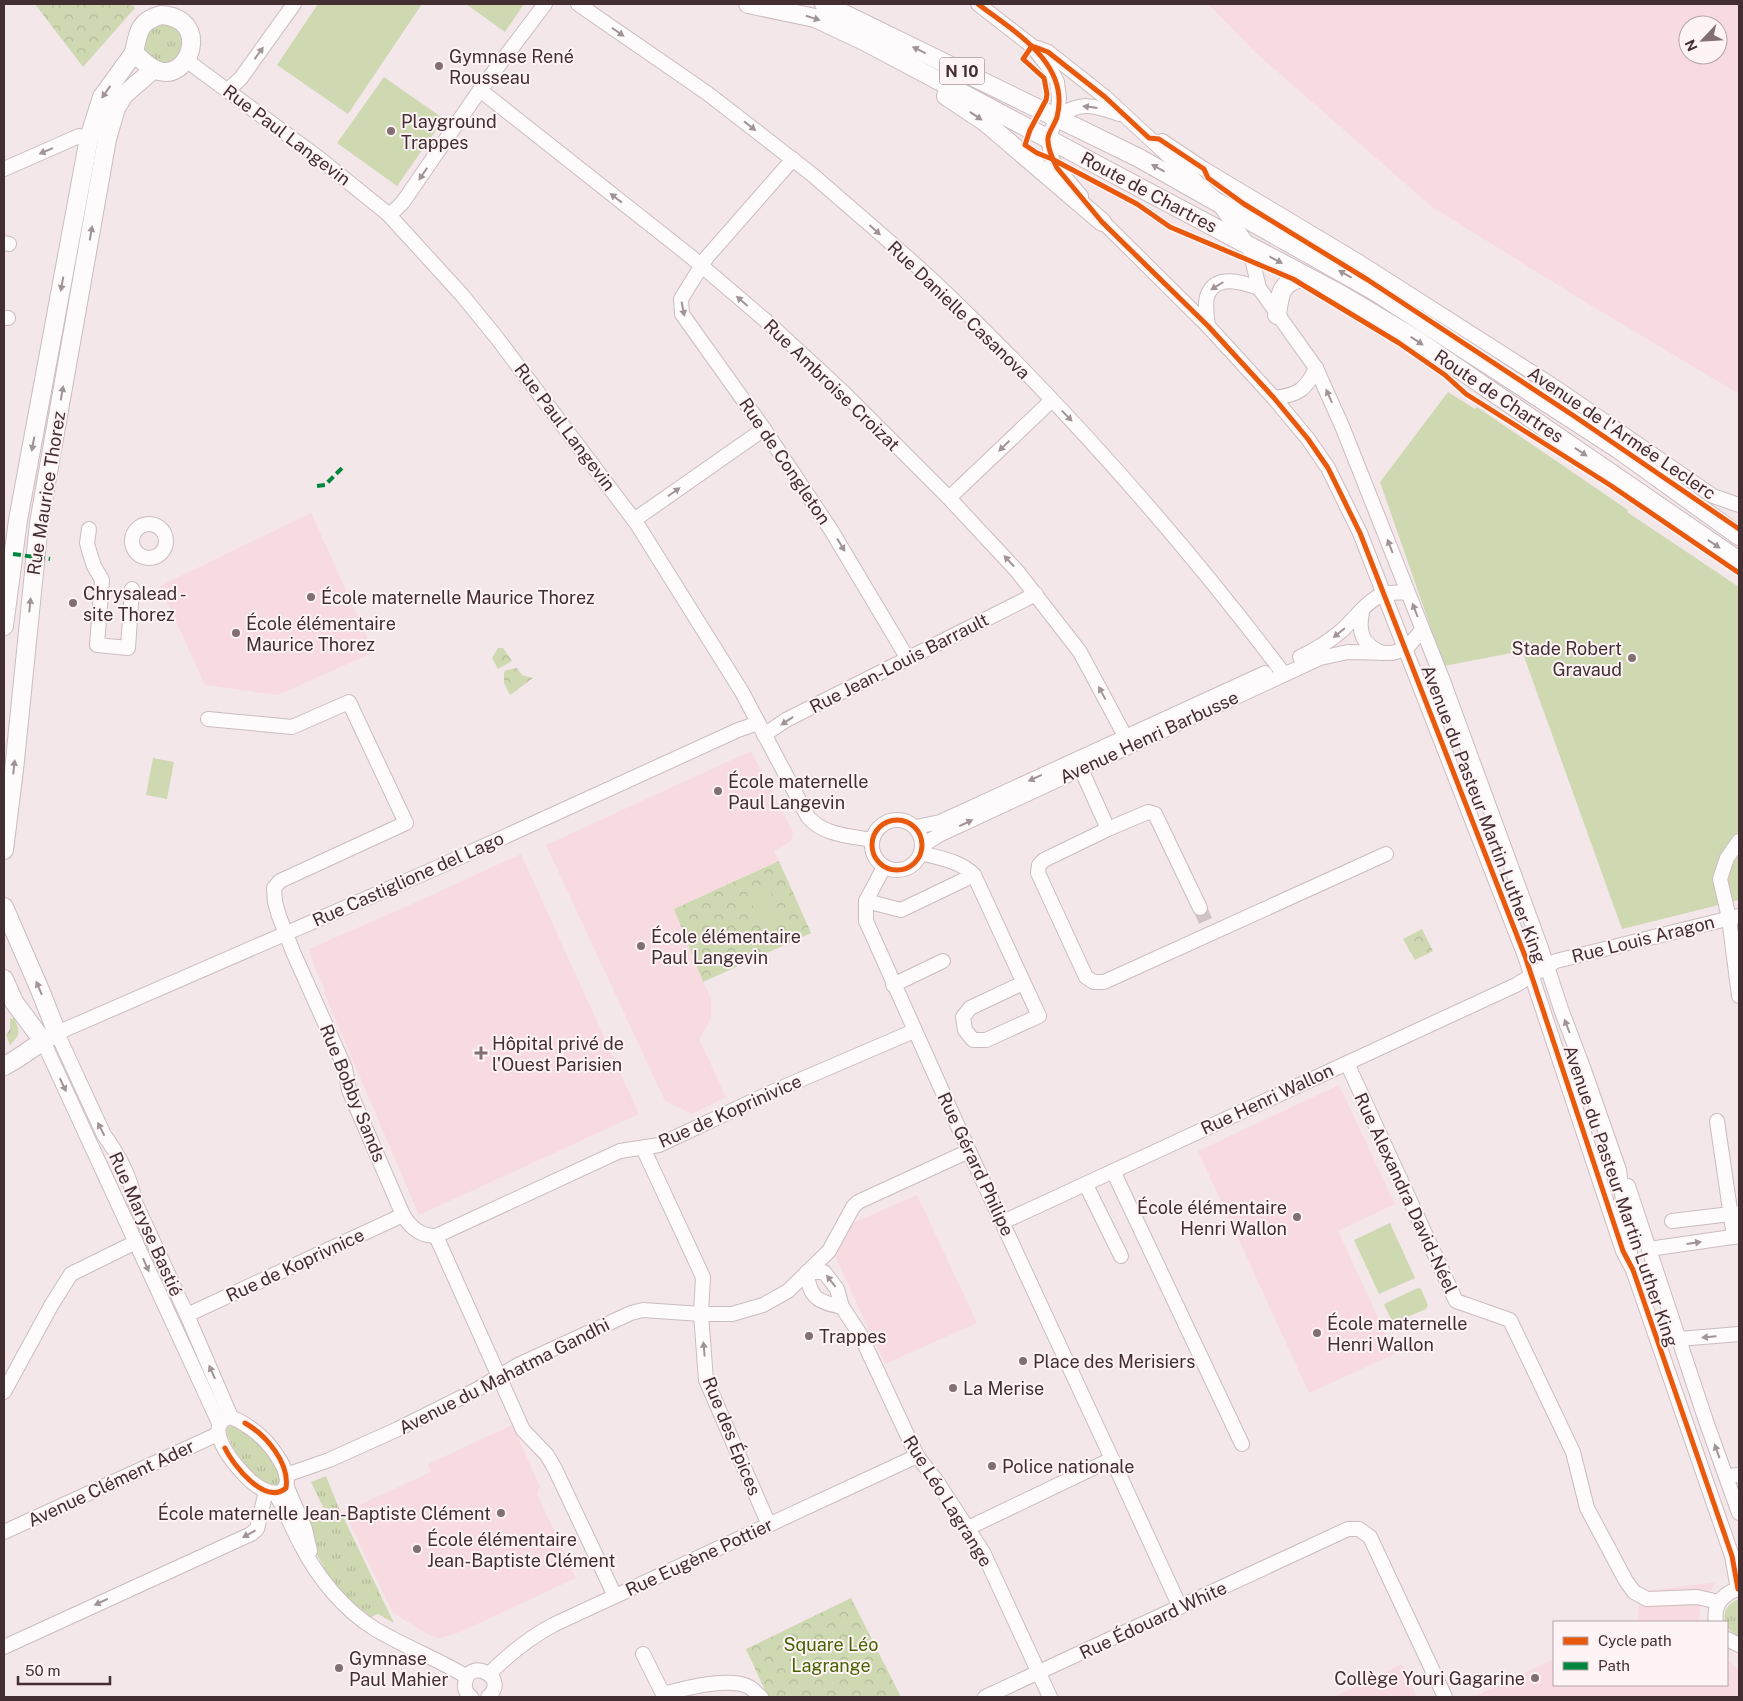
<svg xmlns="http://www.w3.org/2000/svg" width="1743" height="1701" viewBox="0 0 1743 1701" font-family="'Public Sans',sans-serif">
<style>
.built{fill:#f7dbe0;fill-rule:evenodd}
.grass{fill:url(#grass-tufts)}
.park{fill:url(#park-crowns)}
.pitch{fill:#ced9b2}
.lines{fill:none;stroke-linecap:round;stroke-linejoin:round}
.minor-tunnel{stroke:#d1c2c5;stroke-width:14;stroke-dasharray:14 7;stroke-linecap:butt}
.minor-casing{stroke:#cbbcbf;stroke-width:16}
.major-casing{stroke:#cbbcbf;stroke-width:20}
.minor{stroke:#fdfbfc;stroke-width:14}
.major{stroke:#fdfbfc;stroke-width:18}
.quiet{stroke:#00873e;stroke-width:4;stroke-dasharray:8 4;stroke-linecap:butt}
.cycleway-casing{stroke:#fef3f5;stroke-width:8}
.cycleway{stroke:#e8590c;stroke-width:5}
.oneway{fill:#a09496}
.poi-dot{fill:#816f72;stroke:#fef3f5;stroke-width:2}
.labels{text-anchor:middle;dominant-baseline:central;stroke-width:4;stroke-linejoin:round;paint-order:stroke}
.shield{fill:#fef3f5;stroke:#7b696c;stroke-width:1}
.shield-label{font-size:16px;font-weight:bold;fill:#432e31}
.poi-label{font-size:18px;fill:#432e31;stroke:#fef3f5;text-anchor:start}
.street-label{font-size:18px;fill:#432e31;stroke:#fef3f5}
.park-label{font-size:18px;fill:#466300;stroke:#fef3f5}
</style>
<defs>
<pattern id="grass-tufts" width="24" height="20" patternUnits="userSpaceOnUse" patternTransform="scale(1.25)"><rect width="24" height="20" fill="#ced9b2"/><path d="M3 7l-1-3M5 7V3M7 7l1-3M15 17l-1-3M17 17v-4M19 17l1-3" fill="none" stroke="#b2bb9a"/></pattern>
<pattern id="park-crowns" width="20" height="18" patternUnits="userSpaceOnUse" patternTransform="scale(1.25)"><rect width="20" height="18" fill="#ced9b2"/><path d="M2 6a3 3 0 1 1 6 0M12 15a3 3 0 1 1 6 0" fill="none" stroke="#b2bb9a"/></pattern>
</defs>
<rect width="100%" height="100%" fill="#f4e7ea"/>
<g class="built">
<path d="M 1208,4 L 1739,4 L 1739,394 L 1592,306 L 1432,207 L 1256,53 ZM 1688,25 L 1718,25 L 1718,55 L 1688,55 Z"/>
<polygon points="311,513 374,652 278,695 205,685 160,586"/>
<polygon points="751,751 793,832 792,839 788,843 774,851 779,861 674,909 703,982 711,998 711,1019 699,1039 726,1097 692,1114 665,1101 546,845"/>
<polygon points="521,854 639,1114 419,1215 324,993 325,989 316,971 309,949 412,904"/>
<polygon points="1339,1085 1395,1204 1338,1231 1395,1354 1309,1393 1198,1151"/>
<polygon points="917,1195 977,1323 885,1364 835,1256 853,1223"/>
<polygon points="512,1425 540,1486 537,1494 576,1578 460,1632 440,1638 431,1636 393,1613 344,1512 431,1472 428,1464"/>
<polygon points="1716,1582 1700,1607 1699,1622 1633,1622 1638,1620 1640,1592"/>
<polygon points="1554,1659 1554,1685 1727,1685 1727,1660 1733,1664 1739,1671 1739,1697 1473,1697"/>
<polygon points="1402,1664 1417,1697 1334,1697"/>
</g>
<g class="grass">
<circle cx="164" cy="43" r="20"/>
<path d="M 14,1018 C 20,1032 21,1034 10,1045 L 6,1035 L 10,1029 L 10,1019 Z"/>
<path d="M 231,1424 C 240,1427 250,1434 257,1440 C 264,1447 289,1477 277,1486 C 260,1497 228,1443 226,1430 Z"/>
<polygon points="326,1476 338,1506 394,1623 378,1614 371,1617 340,1592 327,1573 313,1547 308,1519 325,1511 311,1482"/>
<path d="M 1739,1599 L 1739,1636 C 1721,1630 1718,1606 1739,1599 Z"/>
</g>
<g class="park">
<polygon points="35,4 131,4 135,8 83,67"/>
<polygon points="498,648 503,648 512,661 498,669 492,658"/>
<polygon points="517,668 522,675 533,678 510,695 504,683 504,672 507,670"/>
<polygon points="779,861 811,933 703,982 674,909"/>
<polygon points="1422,929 1433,951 1415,960 1403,939"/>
<polygon points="851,1598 901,1697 768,1697 746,1649"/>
</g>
<g class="pitch">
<polygon points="318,4 422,4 348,114 277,65"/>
<polygon points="466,4 524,4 505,32"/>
<polygon points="384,77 444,119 397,186 337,143"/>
<polygon points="1448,392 1475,409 1477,407 1628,510 1627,512 1739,587 1739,900 1622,929 1522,651 1444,666 1380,482"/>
<polygon points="153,758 174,762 167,799 146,795"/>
<polygon points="764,883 767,884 782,918 780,922 767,928 762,926 747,893 749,890"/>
<polygon points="1390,1223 1415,1278 1379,1294 1354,1240"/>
<polygon points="1418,1288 1421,1289 1428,1305 1426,1309 1393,1323 1384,1305 1386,1303"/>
</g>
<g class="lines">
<polyline class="minor-tunnel" points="1200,908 1206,922"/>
<g class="minor-casing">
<g id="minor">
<path d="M 578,4 L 707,93 L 814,176 C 857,214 902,251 944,291 C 1067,409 1181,538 1284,674"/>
<polyline points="978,4 1032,46 1051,70 1057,82 1059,98 1057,117 1048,139 1052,159 1057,168 1081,196"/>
<polyline points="1038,48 1048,52 1105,97 1216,200 1249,246 1259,288 1316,368 1342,426 1442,678 1541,948 1561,1009 1584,1070 1619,1170 1630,1252"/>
<path d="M 186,60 L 320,159 L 388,214 L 462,295 L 497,338 L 637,524 L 742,692 L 808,817 C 823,835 850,836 872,840"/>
<polyline points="228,90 241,78 294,4"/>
<polyline points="480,90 690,256 765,320 843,392 949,498 1017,571 1080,652 1125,736"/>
<path d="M 1057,117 C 1081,101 1093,105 1119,114"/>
<polyline points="1162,141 1204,169 1356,260 1558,389 1713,496 1739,505"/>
<polyline points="793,159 707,257 681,299 682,314 764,429 831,530 908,659"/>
<polyline points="4,169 79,136 89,138"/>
<polyline points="388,214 394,211 403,202 480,90 545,4"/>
<polyline points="1096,215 1208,326 1274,398 1308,439 1328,468 1360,533 1525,956 1623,1251 1633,1270 1732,1556 1738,1589"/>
<polyline points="4,243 9,244"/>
<polyline points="4,318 8,318"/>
<path d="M 1208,326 C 1207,316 1204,303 1208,294 C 1217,273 1244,283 1259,288"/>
<path d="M 1274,398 C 1298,395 1306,390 1316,368"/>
<polyline points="949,498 1052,400"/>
<polyline points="634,520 764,429"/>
<circle cx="149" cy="541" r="17"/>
<polyline points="89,529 87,543 90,554 94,566 102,580 97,645 128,648 132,589"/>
<path d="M 1362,612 C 1358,633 1362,644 1382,653"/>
<path d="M 1300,657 C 1315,650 1328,642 1340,632 C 1353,621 1369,598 1384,594 C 1391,592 1400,593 1407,592"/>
<path d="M 208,719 L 292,727 L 349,702 L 406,823 L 280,881 L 274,888 L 275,902 L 279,916 L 293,952 L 345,1068 L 349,1090 L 403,1215 C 410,1227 421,1236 436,1236"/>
<polyline points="764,735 786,720 1036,594"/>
<polyline points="1081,769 1108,829 1044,860 1039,865 1038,873 1086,977 1094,982 1104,982 1386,854"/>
<circle cx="897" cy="845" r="25"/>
<polyline points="916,827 940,822 1265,673"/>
<polyline points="1108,829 1148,812 1155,814 1200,908"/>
<polyline points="1739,841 1727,858 1720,879 1729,918 1739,996"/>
<polyline points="923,845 939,835 1320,658 1348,652 1392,653 1406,649 1422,630"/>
<path d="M 921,853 C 939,858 961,861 974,875 L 1039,1016 L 986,1040 L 973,1040 L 965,1030 L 963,1017 L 970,1008 L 1023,983"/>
<polyline points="884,867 866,901 866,921 969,1151 1112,1459 968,1528"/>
<polyline points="866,901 901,910 974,875"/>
<polyline points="893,985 943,961"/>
<polyline points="43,1041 219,1423"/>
<polyline points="1347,1063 1456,1301 1510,1320 1573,1452 1587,1508 1626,1581 1634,1592 1647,1599 1697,1597 1719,1602"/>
<polyline points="1717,1121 1734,1237"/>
<polyline points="643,1148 703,1277 701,1314 706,1380 769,1525"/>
<polyline points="1113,1171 1242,1444"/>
<polyline points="1086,1185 1121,1256"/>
<polyline points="1628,1186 1706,1421 1739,1513"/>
<polyline points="1672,1221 1739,1213"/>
<polyline points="1003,1222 1516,985 1556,961 1739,916"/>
<polyline points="436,1236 620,1151 659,1145 772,1092 914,1031"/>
<polyline points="436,1236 523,1430 547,1455 555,1469 615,1596"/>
<polyline points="1649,1249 1739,1236"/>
<polyline points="807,1272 824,1272 837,1289 842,1307 860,1334 917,1456 936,1480 983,1552 1050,1697"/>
<path d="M 807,1272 C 809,1298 818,1302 842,1307"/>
<polyline points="187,1315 403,1215"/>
<polyline points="1679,1339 1739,1334"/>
<polyline points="4,1392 52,1304 71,1274 136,1242"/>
<path d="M 231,1417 L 187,1315 L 135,1202 C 131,1179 118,1154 104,1135 L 57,1033 L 434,869 L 738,730 L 758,723"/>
<path d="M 231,1417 C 252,1426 267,1439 279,1459 C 298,1488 280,1505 252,1482 C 239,1471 198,1425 231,1417 Z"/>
<polyline points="1112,1459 1180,1607"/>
<polyline points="286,1475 329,1460 398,1429 476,1390 520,1364 631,1313 643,1310 701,1314 732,1314 763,1305 788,1291 829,1251 853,1207 858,1202 969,1151"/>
<polyline points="1726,1476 1739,1475"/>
<polyline points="286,1485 305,1529 310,1551"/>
<path d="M 275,1493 C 285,1510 292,1528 301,1545 C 318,1578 344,1610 375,1629 C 405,1647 438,1659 467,1677"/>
<polyline points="4,1532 218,1434"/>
<path d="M 1716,1622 C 1713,1605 1723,1593 1739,1589"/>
<polyline points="1727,1639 1739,1645"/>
<polyline points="4,1647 251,1534 257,1529 266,1491"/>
<path d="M 643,1654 L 663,1694 C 683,1689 730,1676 749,1687 C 753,1689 757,1694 761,1697"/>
<path d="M 489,1674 C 509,1654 529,1638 553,1625 L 917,1456"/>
<path d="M 471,1697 C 467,1694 464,1689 465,1684 C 467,1656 511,1677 488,1697"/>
<polyline points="985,1697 1348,1529 1359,1529 1370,1537 1445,1697"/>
</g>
</g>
<g class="major-casing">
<g id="major">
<polyline points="748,4 815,18 864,41 1340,294 1414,338 1739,561"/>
<polyline points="824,4 1139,158 1376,292 1618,449 1739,536"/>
<path d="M 161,15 C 212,18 190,84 156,70 C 148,67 140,58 134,53 C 138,32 139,21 161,15 Z"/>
<polyline points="946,96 985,122 1102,222"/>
<path d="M 1277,315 C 1280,291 1281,281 1307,277"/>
<polyline points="4,626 18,520 89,138 102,97 134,53"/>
<polyline points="4,850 14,770 39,523 107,139 116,108 124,95 154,69"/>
<path d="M 4,907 L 40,990 L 57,1033 C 38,1042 23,1057 4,1066"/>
<polyline points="4,979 14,1002 43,1041"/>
</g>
</g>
<use href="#minor" class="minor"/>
<use href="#major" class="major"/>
<g class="quiet">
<polyline points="317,486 325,485 342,468"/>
<polyline points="13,554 50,559"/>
</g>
<g class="cycleway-casing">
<g id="cycleway">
<path d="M 978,4 C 1013,31 1071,63 1057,117 C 1055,124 1049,131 1048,138 C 1047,147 1053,160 1057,168 L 1102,222 L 1208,326 L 1274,398 L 1308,439 L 1328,468 L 1360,533 L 1525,956 L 1623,1251 L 1633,1270 L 1732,1556 L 1738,1589"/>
<polyline points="1032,46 1023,59 1044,78 1047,94 1046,100 1030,130 1025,145 1037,153 1052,159 1137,204 1170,227 1293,279 1399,343 1445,375 1466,394 1610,485 1739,573"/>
<polyline points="1035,47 1048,52 1105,97 1149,138 1159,139 1204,169 1208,178 1244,204 1368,280 1574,416 1739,529"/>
<circle cx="897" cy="845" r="25"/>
<path d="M 225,1448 C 233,1465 265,1506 286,1488 C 290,1463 266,1435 245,1423"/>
</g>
</g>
<use href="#cycleway" class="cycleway"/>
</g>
<defs><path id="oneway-solid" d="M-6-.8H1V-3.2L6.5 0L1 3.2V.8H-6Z" transform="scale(1.25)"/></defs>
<g class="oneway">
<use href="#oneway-solid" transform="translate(813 18) rotate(17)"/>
<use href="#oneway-solid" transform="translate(618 32) rotate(35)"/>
<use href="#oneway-solid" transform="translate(919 50) rotate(-154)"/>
<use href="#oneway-solid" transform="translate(259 53) rotate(-54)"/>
<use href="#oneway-solid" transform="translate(106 92) rotate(125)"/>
<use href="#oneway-solid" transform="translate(1090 107) rotate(-173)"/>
<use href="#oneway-solid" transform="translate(976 116) rotate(34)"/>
<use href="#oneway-solid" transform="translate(750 126) rotate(38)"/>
<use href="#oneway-solid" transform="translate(46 151) rotate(157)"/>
<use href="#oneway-solid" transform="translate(1158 168) rotate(-151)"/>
<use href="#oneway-solid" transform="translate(423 174) rotate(124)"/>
<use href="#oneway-solid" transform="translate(616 198) rotate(-142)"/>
<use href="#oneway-solid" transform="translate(875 230) rotate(42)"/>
<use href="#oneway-solid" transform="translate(91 233) rotate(-80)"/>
<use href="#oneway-solid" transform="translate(1276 260) rotate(28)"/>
<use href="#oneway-solid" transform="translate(1345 274) rotate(-151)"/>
<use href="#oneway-solid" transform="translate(62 284) rotate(100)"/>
<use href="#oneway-solid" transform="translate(1217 286) rotate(148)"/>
<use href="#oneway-solid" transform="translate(742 301) rotate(-139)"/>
<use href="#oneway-solid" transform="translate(683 309) rotate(79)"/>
<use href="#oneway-solid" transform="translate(1417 341) rotate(33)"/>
<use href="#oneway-solid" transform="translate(62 393) rotate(-80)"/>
<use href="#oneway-solid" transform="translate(1329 396) rotate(-114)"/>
<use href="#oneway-solid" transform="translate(1067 416) rotate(46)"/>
<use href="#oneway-solid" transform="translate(33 444) rotate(100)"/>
<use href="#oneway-solid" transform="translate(1004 446) rotate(136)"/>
<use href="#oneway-solid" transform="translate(1581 452) rotate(34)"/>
<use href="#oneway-solid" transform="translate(674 492) rotate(-35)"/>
<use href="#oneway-solid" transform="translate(1714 544) rotate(34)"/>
<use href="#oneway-solid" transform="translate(841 545) rotate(59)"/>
<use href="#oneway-solid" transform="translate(1390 546) rotate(-111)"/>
<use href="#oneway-solid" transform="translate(1009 561) rotate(-133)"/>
<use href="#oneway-solid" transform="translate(30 605) rotate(-84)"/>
<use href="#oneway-solid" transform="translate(1415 610) rotate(-111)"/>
<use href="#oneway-solid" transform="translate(1339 633) rotate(141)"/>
<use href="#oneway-solid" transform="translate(1102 693) rotate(-118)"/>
<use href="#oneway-solid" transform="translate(787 721) rotate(146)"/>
<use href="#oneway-solid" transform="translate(14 767) rotate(-84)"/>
<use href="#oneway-solid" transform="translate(1035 778) rotate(155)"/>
<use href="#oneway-solid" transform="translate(966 823) rotate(-25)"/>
<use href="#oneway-solid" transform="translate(39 988) rotate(-113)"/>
<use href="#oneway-solid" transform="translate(1567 1026) rotate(-111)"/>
<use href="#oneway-solid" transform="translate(63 1085) rotate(65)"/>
<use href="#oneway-solid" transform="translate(101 1129) rotate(-117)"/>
<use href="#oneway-solid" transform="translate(1694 1243) rotate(-8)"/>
<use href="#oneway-solid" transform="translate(146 1265) rotate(66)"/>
<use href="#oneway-solid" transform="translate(831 1281) rotate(-128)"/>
<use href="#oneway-solid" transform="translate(1709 1337) rotate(175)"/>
<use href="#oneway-solid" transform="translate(704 1349) rotate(-95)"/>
<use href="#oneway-solid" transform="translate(212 1372) rotate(-114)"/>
<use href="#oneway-solid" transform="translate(1717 1451) rotate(-110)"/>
<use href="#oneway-solid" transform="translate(249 1534) rotate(151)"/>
<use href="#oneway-solid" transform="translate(101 1602) rotate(155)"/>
</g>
<g class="poi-dot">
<circle cx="439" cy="66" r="5"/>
<circle cx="391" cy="131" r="5"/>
<circle cx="311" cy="597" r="5"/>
<circle cx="73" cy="603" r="5"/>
<circle cx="236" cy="633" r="5"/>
<circle cx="1632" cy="658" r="5"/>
<circle cx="718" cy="791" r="5"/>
<circle cx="641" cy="946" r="5"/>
<path d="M478.5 1045.5h5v5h5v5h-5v5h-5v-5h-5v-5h5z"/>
<circle cx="1297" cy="1217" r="5"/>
<circle cx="1317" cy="1333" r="5"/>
<circle cx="809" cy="1336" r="5"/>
<circle cx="1023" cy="1361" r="5"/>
<circle cx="953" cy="1388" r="5"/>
<circle cx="992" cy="1466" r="5"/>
<circle cx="501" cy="1513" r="5"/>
<circle cx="417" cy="1549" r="5"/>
<circle cx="339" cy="1668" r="5"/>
<circle cx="1535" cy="1678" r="5"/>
</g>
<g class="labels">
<rect class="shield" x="939.5" y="57.5" width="45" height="27" rx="4"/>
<g class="shield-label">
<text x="962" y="71">N 10</text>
</g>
<g class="poi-label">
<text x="449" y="56">Gymnase René<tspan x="449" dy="21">Rousseau</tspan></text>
<text x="401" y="121">Playground<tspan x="401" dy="21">Trappes</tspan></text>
<text x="83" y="593">Chrysalead -<tspan x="83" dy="21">site Thorez</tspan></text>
<text x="321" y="597">École maternelle Maurice Thorez</text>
<text x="246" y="623">École élémentaire<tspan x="246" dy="21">Maurice Thorez</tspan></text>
<text x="1622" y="648" text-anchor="end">Stade Robert<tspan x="1622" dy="21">Gravaud</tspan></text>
<text x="728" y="781">École maternelle<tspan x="728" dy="21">Paul Langevin</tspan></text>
<text x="651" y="936">École élémentaire<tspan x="651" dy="21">Paul Langevin</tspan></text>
<text x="492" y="1043">Hôpital privé de<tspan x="492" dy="21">l'Ouest Parisien</tspan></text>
<text x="1287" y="1207" text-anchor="end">École élémentaire<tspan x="1287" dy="21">Henri Wallon</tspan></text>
<text x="1327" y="1323">École maternelle<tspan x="1327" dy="21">Henri Wallon</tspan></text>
<text x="819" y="1336">Trappes</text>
<text x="1033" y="1361">Place des Merisiers</text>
<text x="963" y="1388">La Merise</text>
<text x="1002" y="1466">Police nationale</text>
<text x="491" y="1513" text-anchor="end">École maternelle Jean-Baptiste Clément</text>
<text x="427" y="1539">École élémentaire<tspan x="427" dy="21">Jean-Baptiste Clément</tspan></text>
<text x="349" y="1658">Gymnase<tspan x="349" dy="21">Paul Mahier</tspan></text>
<text x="1525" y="1678" text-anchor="end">Collège Youri Gagarine</text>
</g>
<g class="street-label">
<text transform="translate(287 135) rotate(37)">Rue Paul Langevin</text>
<text transform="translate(1149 192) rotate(28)">Route de Chartres</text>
<text transform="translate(959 310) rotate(44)">Rue Danielle Casanova</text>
<text transform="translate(832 385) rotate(44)">Rue Ambroise Croizat</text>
<text transform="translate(1499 396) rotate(34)">Route de Chartres</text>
<text transform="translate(565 427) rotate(53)">Rue Paul Langevin</text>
<text transform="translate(1622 433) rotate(34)">Avenue de l'Armée Leclerc</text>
<text transform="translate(785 461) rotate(56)">Rue de Congleton</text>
<text transform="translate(46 493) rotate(-81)">Rue Maurice Thorez</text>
<text transform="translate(899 663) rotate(-27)">Rue Jean-Louis Barrault</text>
<text transform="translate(1149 737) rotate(-25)">Avenue Henri Barbusse</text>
<text transform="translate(1484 814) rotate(69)">Avenue du Pasteur Martin Luther King</text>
<text transform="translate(408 879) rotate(-24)">Rue Castiglione del Lago</text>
<text transform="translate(1643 939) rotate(-14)">Rue Louis Aragon</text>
<text transform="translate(353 1093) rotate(68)">Rue Bobby Sands</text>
<text transform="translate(1267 1099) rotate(-25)">Rue Henri Wallon</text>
<text transform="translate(730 1111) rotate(-24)">Rue de Koprinivice</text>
<text transform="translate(976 1164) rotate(65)">Rue Gérard Philipe</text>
<text transform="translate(1406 1193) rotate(65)">Rue Alexandra David-Néel</text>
<text transform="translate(1621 1196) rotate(71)">Avenue du Pasteur Martin Luther King</text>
<text transform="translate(146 1224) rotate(66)">Rue Maryse Bastié</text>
<text transform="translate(295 1265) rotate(-25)">Rue de Koprivnice</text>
<text transform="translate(504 1376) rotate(-27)">Avenue du Mahatma Gandhi</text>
<text transform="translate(732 1436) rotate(68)">Rue des Épices</text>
<text transform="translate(111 1483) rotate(-25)">Avenue Clément Ader</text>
<text transform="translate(948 1501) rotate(58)">Rue Léo Lagrange</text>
<text transform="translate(699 1557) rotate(-25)">Rue Eugène Pottier</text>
<text transform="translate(1153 1620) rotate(-25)">Rue Édouard White</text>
</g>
<g class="park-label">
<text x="831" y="1644">Square Léo<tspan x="831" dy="21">Lagrange</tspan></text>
</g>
</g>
<rect width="1743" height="1701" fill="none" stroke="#432e31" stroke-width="10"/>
<rect x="1553" y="1621" width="175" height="65" fill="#fef3f5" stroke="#b3a4a7"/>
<rect x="1563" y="1637" width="25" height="8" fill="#e8590c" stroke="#b3a4a7"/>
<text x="1598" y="1646" font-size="15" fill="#432e31">Cycle path</text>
<rect x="1563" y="1662" width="25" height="8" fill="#00873e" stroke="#b3a4a7"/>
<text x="1598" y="1671" font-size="15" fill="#432e31">Path</text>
<g transform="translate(1703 40) rotate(245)"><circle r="24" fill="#fef3f5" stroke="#b3a4a7"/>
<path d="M0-4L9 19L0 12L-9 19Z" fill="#816f72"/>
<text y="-8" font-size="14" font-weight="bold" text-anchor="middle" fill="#432e31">N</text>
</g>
<path d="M18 1676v8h92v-8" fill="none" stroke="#432e31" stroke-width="2.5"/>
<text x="25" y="1676" font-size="15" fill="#432e31" stroke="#fef3f5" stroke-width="4" paint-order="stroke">50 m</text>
</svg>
